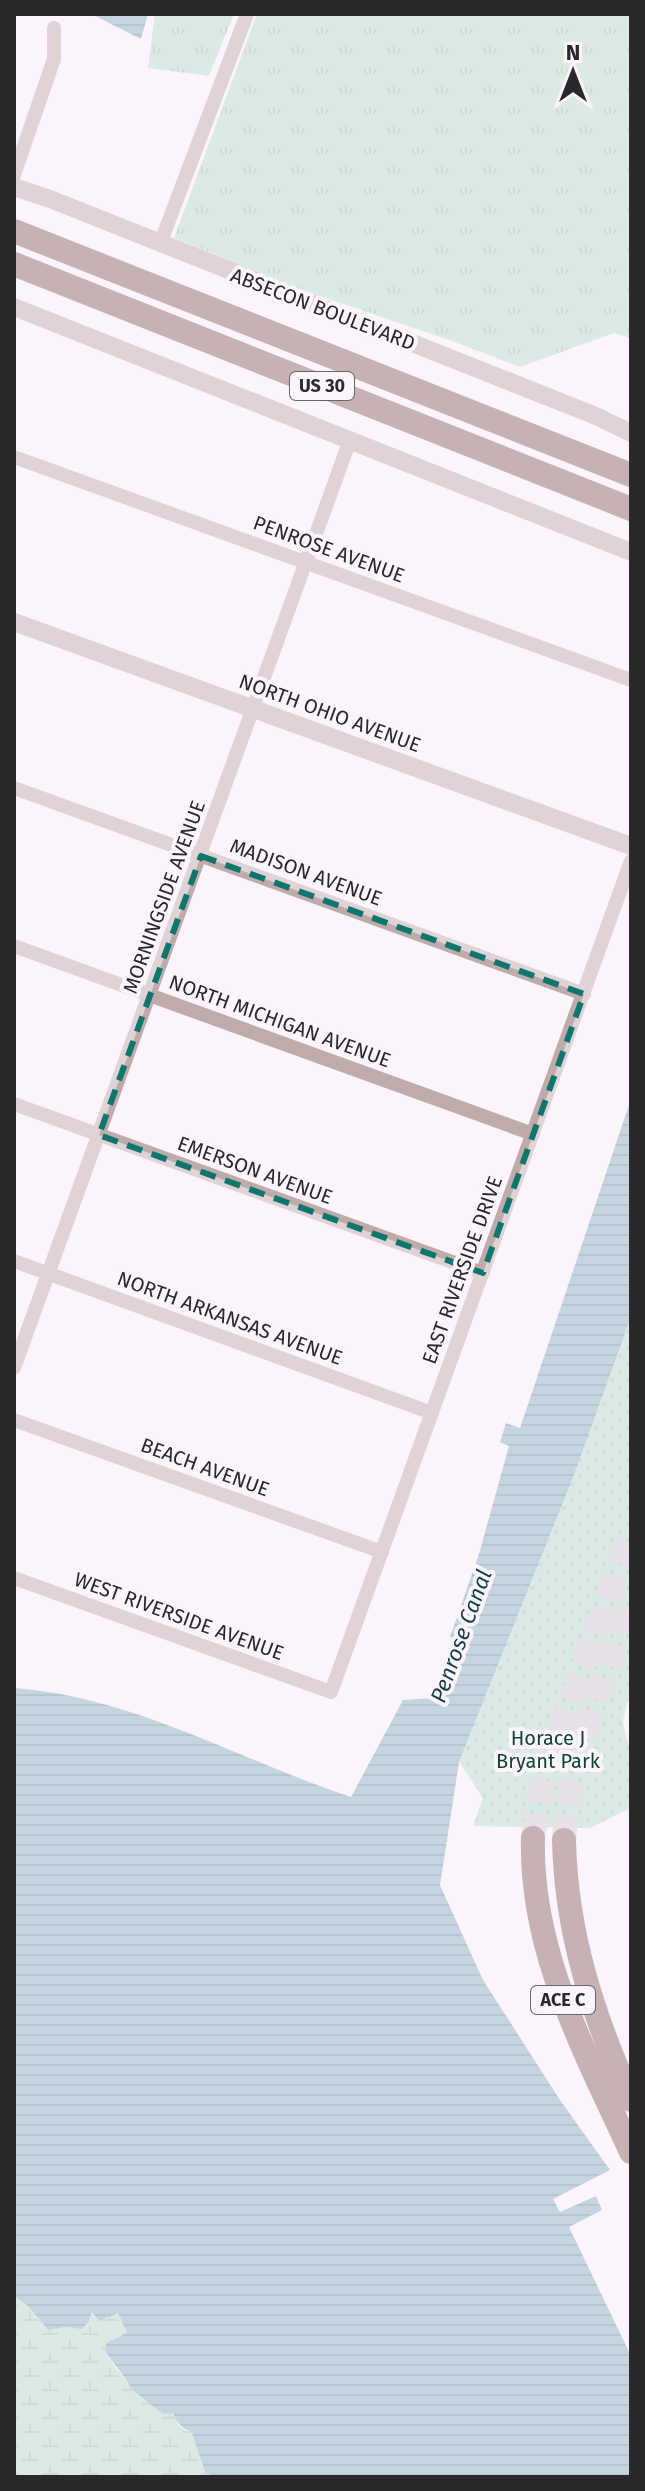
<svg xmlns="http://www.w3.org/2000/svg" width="645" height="2491" viewBox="0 0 645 2491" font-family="'Fira Sans',sans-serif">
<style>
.grass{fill:url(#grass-tufts)}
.wetland{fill:url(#wetland-marsh)}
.park{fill:url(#park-dots)}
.water{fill:url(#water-rules)}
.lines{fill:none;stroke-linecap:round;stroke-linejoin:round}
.trunk-tunnel{stroke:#d1cbd1;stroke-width:24;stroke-dasharray:24 12;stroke-linecap:butt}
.minor{stroke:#bfaba9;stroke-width:14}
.tertiary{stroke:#bfaba9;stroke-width:18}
.trunk{stroke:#85625e;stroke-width:24}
.marked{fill:none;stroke:#0f766e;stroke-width:6;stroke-dasharray:16 10;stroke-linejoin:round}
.labels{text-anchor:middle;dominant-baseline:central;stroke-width:8;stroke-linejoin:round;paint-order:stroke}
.shield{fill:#fbf4fb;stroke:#696569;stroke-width:2}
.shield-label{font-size:18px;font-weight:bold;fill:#2a282a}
.street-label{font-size:20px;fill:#2a282a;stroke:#fbf4fb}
.park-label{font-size:20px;fill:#104431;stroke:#fbf4fb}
.water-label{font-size:22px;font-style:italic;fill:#163e49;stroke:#fbf4fb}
</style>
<defs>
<pattern id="grass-tufts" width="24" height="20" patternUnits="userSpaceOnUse" patternTransform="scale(2)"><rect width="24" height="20" fill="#b7ddca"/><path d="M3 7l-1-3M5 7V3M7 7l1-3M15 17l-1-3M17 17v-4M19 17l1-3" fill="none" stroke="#9ebeae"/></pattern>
<pattern id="wetland-marsh" width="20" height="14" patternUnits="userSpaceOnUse" patternTransform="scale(2)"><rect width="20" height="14" fill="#b7ddca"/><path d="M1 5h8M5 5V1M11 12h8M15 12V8" fill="none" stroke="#9ebeae"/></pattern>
<pattern id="park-dots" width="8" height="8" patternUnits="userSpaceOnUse" patternTransform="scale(2)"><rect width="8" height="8" fill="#b7ddca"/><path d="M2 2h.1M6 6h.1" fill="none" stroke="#9ebeae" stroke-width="1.8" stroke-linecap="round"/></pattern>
<pattern id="water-rules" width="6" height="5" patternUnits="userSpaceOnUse" patternTransform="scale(2)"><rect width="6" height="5" fill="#84afbc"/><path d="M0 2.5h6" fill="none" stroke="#6c8e99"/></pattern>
</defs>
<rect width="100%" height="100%" fill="#fbf4fb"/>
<g class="grass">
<polygon points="155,14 234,14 209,76 148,68"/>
<polygon points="257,14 631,14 631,338 614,333 520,367 452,341 305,291 174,238"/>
</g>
<path class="wetland" d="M 14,2296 L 28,2306 L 48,2330 L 66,2327 L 82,2328 L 90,2319 L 92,2312 L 118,2313 L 127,2333 L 106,2343 L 105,2351 C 110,2357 112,2362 116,2368 C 134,2390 145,2404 173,2413 L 179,2426 L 192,2433 C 196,2447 201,2458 205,2472 L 214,2477 L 14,2477 Z"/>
<polygon class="park" points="631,1317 631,1688 623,1720 626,1737 631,1749 631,1808 590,1828 473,1826 483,1798 459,1762 574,1475"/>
<g class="water">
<polygon points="91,14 148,14 141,39"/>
<path d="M 631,1099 L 631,1317 L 574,1475 L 459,1762 L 440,1885 L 483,1980 L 560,2100 L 610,2170 L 553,2199 L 560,2212 L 596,2196 L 602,2210 L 569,2227 L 631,2356 L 631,2477 L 214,2477 L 205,2472 C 201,2458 196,2447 192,2433 C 182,2427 177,2424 173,2413 L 163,2414 L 135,2392 L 105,2351 L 106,2343 L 127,2333 L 118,2313 L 99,2321 L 92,2312 L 89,2321 L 82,2329 L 66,2327 L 48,2330 L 28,2306 L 14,2296 L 14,1688 C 135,1697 239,1760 351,1797 L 403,1700 L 434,1698 L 456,1640 L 450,1637 L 479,1554 L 509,1446 L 500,1442 L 506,1423 L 520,1428 Z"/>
</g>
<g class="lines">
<g class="trunk-tunnel">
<polyline points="533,1838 541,1789 555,1744 631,1533"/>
<path d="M 564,1840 C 570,1756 602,1682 631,1603"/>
</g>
<g class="minor">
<polyline points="14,175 54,59 54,28"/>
<polyline points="160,244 247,14"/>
<polyline points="14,457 631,680"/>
<polyline points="14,788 584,994"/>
<polyline points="14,946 533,1134"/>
<polyline points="14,1104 483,1273"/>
<polyline points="14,1261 432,1413"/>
<polyline points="14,1368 350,440"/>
<polyline points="14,1420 382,1552"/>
<polyline points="14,1578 331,1692 631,861"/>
</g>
<g class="tertiary">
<polyline points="14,187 50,199 596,416 631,433"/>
<polyline points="14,307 631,552"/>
<polyline points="14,622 631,846"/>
</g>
<g class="trunk">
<polyline points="14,231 631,475"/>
<polyline points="14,264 631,509"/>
<path d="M 533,1838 C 530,1952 585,2051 631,2152"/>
<path d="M 564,1840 C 566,1933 593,2016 631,2100"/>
</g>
</g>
<path d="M0 0H645V2491H0ZM 201,856 L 584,994 L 483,1273 L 99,1135 Z" fill="#fbf4fb" fill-opacity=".55" fill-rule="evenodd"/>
<path class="marked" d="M 201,856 L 584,994 L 483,1273 L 99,1135 Z"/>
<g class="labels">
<g class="shield">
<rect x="290" y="372" width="64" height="28" rx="6"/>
<rect x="531" y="1986" width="64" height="28" rx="6"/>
</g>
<g class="shield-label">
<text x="322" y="386">US 30</text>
<text x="563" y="2000">ACE C</text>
</g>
<g class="street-label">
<text transform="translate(323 309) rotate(21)">ABSECON BOULEVARD</text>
<text transform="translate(329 549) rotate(20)">PENROSE AVENUE</text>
<text transform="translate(330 713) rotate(20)">NORTH OHIO AVENUE</text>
<text transform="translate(306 872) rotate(20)">MADISON AVENUE</text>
<text transform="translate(164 897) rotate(-70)">MORNINGSIDE AVENUE</text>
<text transform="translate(280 1021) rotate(20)">NORTH MICHIGAN AVENUE</text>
<text transform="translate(255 1170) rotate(20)">EMERSON AVENUE</text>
<text transform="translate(462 1270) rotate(-70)">EAST RIVERSIDE DRIVE</text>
<text transform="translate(230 1318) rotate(20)">NORTH ARKANSAS AVENUE</text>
<text transform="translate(205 1467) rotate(20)">BEACH AVENUE</text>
<text transform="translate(179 1616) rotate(20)">WEST RIVERSIDE AVENUE</text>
</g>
<g class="park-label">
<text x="548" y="1738">Horace J<tspan x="548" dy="23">Bryant Park</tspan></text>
</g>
<g class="water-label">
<text transform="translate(461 1636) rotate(-70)">Penrose Canal</text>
</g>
</g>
<rect width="645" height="2491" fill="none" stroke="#2a282a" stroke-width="32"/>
<g transform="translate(573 72)" stroke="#fbf4fb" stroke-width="6" paint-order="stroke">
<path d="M0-6L14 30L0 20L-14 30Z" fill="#2a282a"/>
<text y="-12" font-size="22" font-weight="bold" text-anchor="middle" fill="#2a282a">N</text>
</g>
</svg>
